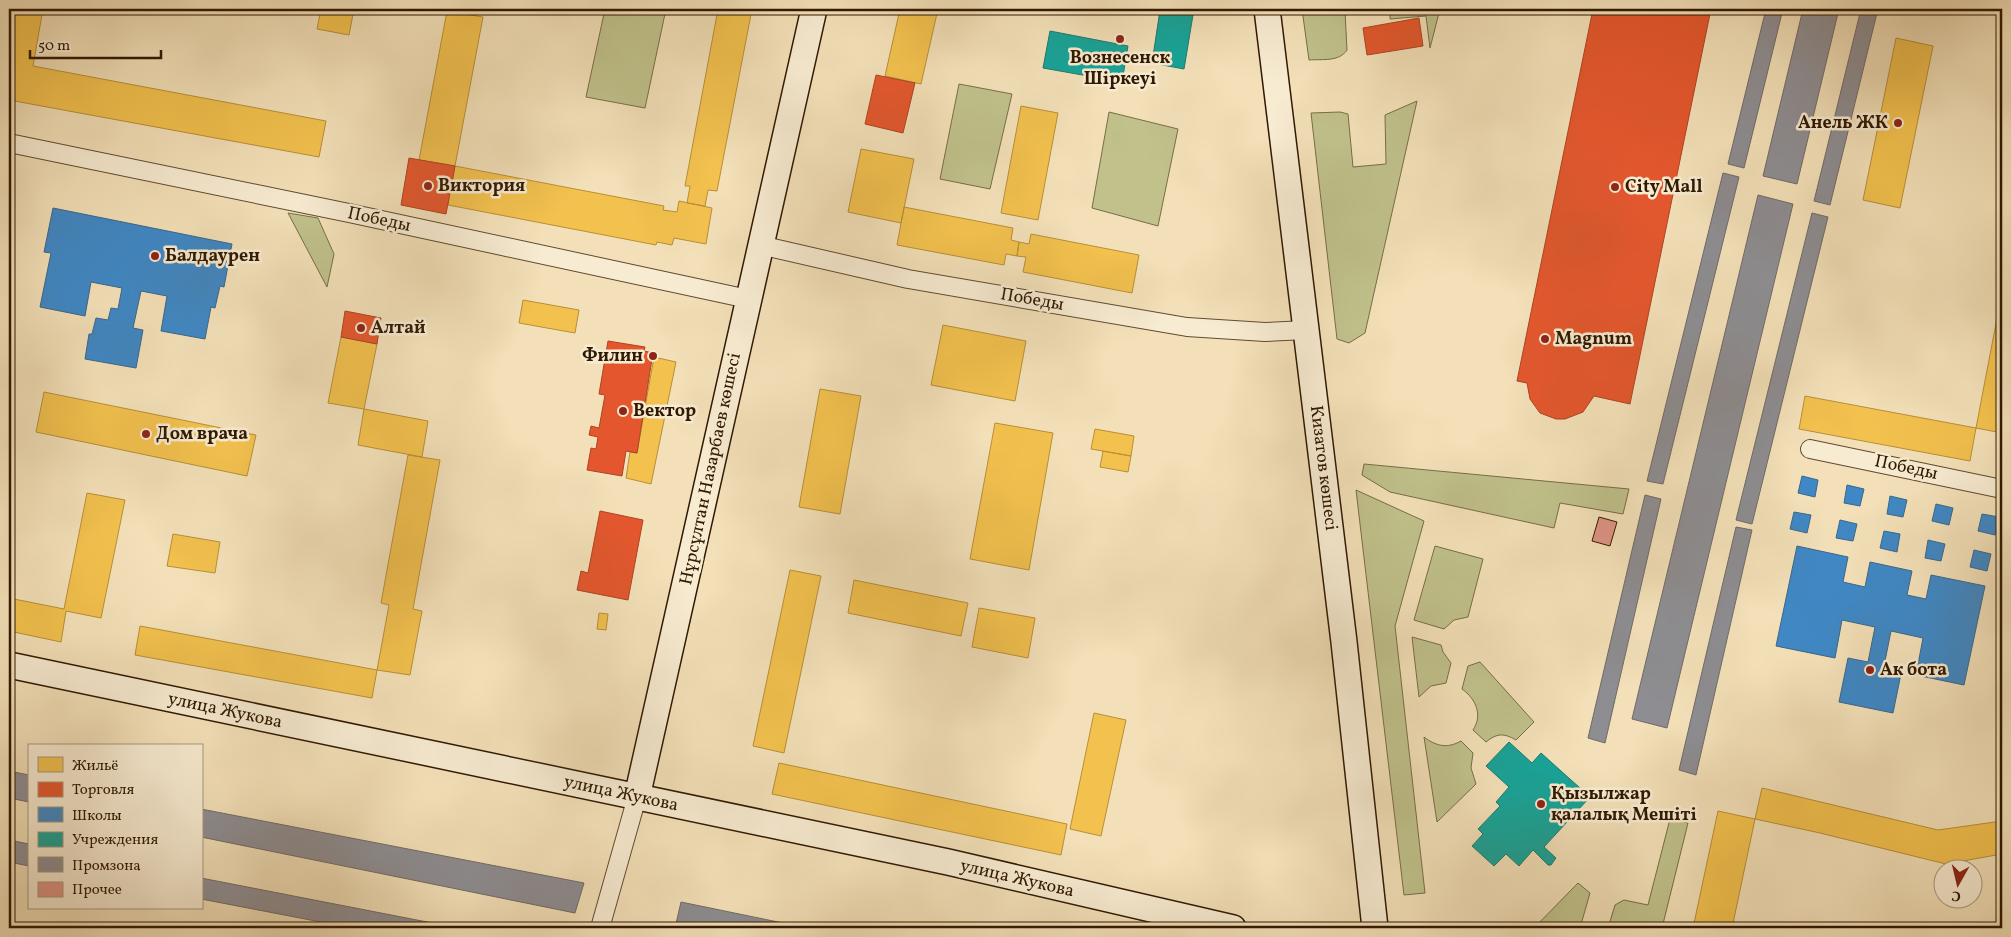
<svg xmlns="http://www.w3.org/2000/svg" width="2011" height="937" font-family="Vollkorn,serif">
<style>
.green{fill:#c0c18b;stroke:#786d46}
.homes{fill:#f2c14e;stroke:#b88f37}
.shops{fill:#e4572e;stroke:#ae4421}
.schools{fill:#3f88c5;stroke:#3a678a}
.public{fill:#17a398;stroke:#1e7a6b}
.industry{fill:#8d8d92;stroke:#716a67}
.building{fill:#df9386;stroke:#301902}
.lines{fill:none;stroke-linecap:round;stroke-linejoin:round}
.minor-casing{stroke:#614b30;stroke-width:20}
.secondary-casing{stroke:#301902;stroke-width:28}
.minor{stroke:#f7ebd1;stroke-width:18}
.secondary{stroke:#f7ebd1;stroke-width:25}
.poi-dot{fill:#8f2418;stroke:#f7ebd1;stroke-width:2}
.labels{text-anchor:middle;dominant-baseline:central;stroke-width:5;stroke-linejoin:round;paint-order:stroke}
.poi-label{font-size:18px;font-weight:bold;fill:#301902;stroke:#f7ebd1;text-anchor:start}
.street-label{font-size:18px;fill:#301902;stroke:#f7ebd1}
</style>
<rect width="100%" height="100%" fill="#f3e0b8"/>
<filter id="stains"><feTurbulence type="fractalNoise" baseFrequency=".004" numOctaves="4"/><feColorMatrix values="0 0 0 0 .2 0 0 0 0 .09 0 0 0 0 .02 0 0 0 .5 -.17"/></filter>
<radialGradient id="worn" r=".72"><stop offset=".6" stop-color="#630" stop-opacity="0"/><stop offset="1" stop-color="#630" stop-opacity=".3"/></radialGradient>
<path class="green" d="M 605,9 L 666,9 L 645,108 L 586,97 Z
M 1302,9 L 1343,9 L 1345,11 L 1347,50 C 1339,62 1323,59 1309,60 Z
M 1390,9 L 1440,9 L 1430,48 L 1426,16 L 1390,19 Z
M 959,84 L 1012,94 L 990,189 L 940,179 Z
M 1417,101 L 1365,333 L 1349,343 L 1337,339 L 1311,113 L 1340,112 L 1348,114 L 1353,167 L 1386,164 L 1385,115 Z
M 1109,112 L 1178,129 L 1158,226 L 1092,208 Z
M 288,213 L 318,218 L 334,254 L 327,287 Z
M 1364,464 L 1629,489 L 1623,514 L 1560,503 L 1554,528 L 1390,492 L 1362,475 Z
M 1356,490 L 1424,521 L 1395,626 L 1425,893 L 1404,895 Z
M 1435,546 L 1483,559 L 1468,617 L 1454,620 L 1444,629 L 1414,620 Z
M 1412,637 L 1441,645 L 1443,652 L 1451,663 L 1446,683 L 1431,686 L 1419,697 Z
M 1480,662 L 1534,722 L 1516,740 C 1504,733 1497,733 1486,742 L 1473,730 C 1483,715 1476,699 1462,689 L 1468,666 Z
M 1424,737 C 1436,746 1447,749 1461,741 L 1473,753 L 1471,768 L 1476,784 L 1437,822 Z
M 1670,819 L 1688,823 L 1662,928 L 1608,928 L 1615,905 L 1624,900 L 1648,905 Z
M 1578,883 L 1590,893 L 1580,928 L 1534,928 Z"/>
<path class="homes" d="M 13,9 L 43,9 L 33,66 L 326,121 L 319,157 L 9,100 L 9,30 Z
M 321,9 L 354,9 L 349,35 L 317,29 Z
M 718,9 L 752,9 L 717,191 L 708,190 L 705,206 L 687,203 L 690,186 L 685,186 Z
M 900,9 L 938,9 L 921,84 L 885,76 Z
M 447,11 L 483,17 L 455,166 L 419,160 Z
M 1896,38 L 1933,46 L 1900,208 L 1863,200 Z
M 2002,90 L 2002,118 L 1996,117 Z
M 1021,106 L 1058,113 L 1038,220 L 1001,213 Z
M 861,149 L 914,159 L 901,223 L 848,212 Z
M 455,166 L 664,206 L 663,210 L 677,212 L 679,201 L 712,208 L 706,244 L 674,238 L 672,245 L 657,242 L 656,245 L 448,205 Z
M 904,207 L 1013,228 L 1011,240 L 1019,242 L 1017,256 L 1006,254 L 1004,265 L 897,245 Z
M 1031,234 L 1139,255 L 1132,293 L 1023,272 L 1026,257 L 1017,256 L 1019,242 L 1029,244 Z
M 2002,292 L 2002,433 L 1976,428 Z
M 523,300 L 579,310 L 575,333 L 519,323 Z
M 943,325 L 1026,341 L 1015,401 L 931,385 Z
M 341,337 L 377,344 L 364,409 L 328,403 Z
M 654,357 L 676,362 L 651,484 L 626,478 L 630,452 L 637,453 Z
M 820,389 L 861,396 L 840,514 L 799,507 Z
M 44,392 L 256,435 L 247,476 L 36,432 Z
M 1805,396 L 1976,428 L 1970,461 L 1799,429 Z
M 364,409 L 428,421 L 422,457 L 358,445 Z
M 995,423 L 1053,433 L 1029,570 L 970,559 Z
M 1095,429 L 1134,436 L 1131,456 L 1091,449 Z
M 1103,451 L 1131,456 L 1128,472 L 1100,467 Z
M 408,455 L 440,460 L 413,609 L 422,611 L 410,675 L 377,670 L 389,605 L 381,603 Z
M 87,493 L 125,500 L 101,618 L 66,611 L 61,642 L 9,631 L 9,598 L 64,609 Z
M 173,534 L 220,542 L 215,573 L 167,566 Z
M 790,570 L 821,576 L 784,753 L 753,746 Z
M 854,580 L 968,603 L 961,636 L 848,613 Z
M 979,608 L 1035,618 L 1028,658 L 972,647 Z
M 599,613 L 608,614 L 606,630 L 597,629 Z
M 140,626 L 377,670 L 372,698 L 135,655 Z
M 1094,713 L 1126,720 L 1101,836 L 1070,829 Z
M 779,763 L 1067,824 L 1061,855 L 772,794 Z
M 1762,788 L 1938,830 L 2002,821 L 2002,854 L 1946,864 L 1820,833 L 1755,819 Z
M 1718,811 L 1755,819 L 1732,928 L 1693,928 Z"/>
<path class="shops" d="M 1593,9 L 1711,9 L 1630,404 L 1594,396 L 1583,412 L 1565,419 L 1556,419 L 1540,413 L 1530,399 L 1527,383 L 1517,381 Z
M 1419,18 L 1423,46 L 1367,55 L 1363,28 Z
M 876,75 L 915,83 L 903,133 L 865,124 Z
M 409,158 L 455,166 L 446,214 L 401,205 Z
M 345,311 L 381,318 L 377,344 L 341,337 Z
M 608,341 L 645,347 L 644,351 L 653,353 L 637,453 L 626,451 L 622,476 L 587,470 L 591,448 L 596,449 L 598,437 L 589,435 L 591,426 L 599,428 L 605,395 L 599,394 Z
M 600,511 L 643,520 L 628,600 L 577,590 L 581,571 L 588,573 Z"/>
<path class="schools" d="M 53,208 L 232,244 L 224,287 L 220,286 L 215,308 L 211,307 L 205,339 L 161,331 L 167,296 L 141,291 L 133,328 L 143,330 L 136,368 L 85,359 L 89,334 L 92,334 L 96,318 L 108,320 L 111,308 L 118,309 L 122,288 L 91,282 L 85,316 L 40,307 L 51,253 L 44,252 Z
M 1802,476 L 1818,480 L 1815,497 L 1798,493 Z
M 1847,485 L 1864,489 L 1860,506 L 1844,503 Z
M 1890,496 L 1907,500 L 1903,517 L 1887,514 Z
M 1936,504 L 1953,508 L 1949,525 L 1932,521 Z
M 1794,512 L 1811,515 L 1807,533 L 1790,529 Z
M 1982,514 L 1999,517 L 1995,535 L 1978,531 Z
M 1840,520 L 1857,524 L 1853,541 L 1836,538 Z
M 1884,531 L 1900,534 L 1897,552 L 1880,548 Z
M 1928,540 L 1945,544 L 1941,561 L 1925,558 Z
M 1797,546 L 1848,557 L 1843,582 L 1865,587 L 1870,562 L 1912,571 L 1907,595 L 1926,599 L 1931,575 L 1985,586 L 1964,685 L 1916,675 L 1923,638 L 1891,631 L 1884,666 L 1902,669 L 1893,713 L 1839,702 L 1848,658 L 1868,662 L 1875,627 L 1842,620 L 1835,658 L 1776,646 Z
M 1974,550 L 1991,554 L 1987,571 L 1970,567 Z"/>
<path class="public" d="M 1160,10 L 1193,15 L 1184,69 L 1152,63 Z
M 1050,31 L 1128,46 L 1122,82 L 1043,68 Z
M 1509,742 L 1532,763 L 1541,753 L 1590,797 L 1544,847 L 1556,858 L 1551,865 L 1548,865 L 1533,850 L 1519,866 L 1506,854 L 1494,866 L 1472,846 L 1483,834 L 1478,829 L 1500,806 L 1496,802 L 1509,787 L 1486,766 Z"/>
<path class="industry" d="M 1766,9 L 1783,9 L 1744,168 L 1728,164 Z
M 1803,9 L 1839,9 L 1797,184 L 1763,176 Z
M 1861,9 L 1878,9 L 1830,205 L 1814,201 Z
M 1723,173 L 1739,177 L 1663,484 L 1647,481 Z
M 1758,195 L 1793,204 L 1667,728 L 1632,719 Z
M 1812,213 L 1828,217 L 1752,524 L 1736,520 Z
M 1645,495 L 1661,499 L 1605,743 L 1588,738 Z
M 1736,527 L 1752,530 L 1696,775 L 1679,770 Z
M 9,771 L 29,775 L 29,802 L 9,798 Z
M 201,809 L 584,883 L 575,913 L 201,837 Z
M 9,840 L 29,844 L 29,866 L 9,862 Z
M 201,878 L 458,928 L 352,928 L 201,899 Z
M 681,902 L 807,928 L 675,928 Z"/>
<path class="building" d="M 1599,517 L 1617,522 L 1610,546 L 1592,541 Z"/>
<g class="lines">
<g class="minor-casing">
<path id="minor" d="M 9,143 L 349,213 L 748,299
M 760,245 L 908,279 L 1187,327 L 1265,332 L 1306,330
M 1810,449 L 2002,489
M 600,928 L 637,797"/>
</g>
<g class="secondary-casing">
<path id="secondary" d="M 1267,9 L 1344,642 L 1375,928
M 9,665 L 948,862 L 1233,928
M 637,797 L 814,9"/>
</g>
<use href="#minor" class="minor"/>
<use href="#secondary" class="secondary"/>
</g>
<g class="poi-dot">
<circle cx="1120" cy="39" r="5"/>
<circle cx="1898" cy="123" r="5"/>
<circle cx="428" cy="186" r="5"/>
<circle cx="1615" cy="187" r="5"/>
<circle cx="155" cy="256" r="5"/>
<circle cx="361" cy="328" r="5"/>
<circle cx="1545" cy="339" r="5"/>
<circle cx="653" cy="356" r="5"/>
<circle cx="623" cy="411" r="5"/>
<circle cx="146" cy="434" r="5"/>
<circle cx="1870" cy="670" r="5"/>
<circle cx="1541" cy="804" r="5"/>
</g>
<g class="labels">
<g class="poi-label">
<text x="1120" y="58" text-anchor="middle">Вознесенск<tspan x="1120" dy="21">Шіркеуі</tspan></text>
<text x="1888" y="123" text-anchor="end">Анель ЖК</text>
<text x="438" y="186">Виктория</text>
<text x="1625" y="187">City Mall</text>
<text x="165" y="256">Балдаурен</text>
<text x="371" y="328">Алтай</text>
<text x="1555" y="339">Magnum</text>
<text x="643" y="356" text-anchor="end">Филин</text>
<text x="633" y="411">Вектор</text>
<text x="156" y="434">Дом врача</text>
<text x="1880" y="670">Ак бота</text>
<text x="1551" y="794">Қызылжар<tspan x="1551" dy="21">қалалық Мешіті</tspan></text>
</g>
<g class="street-label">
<text transform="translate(379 220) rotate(12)">Победы</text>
<text transform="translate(1032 300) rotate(10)">Победы</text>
<text transform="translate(1323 468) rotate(83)">Кизатов көшесі</text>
<text transform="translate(1906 468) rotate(12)">Победы</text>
<text transform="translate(711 469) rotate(-78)">Нұрсұлтан Назарбаев көшесі</text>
<text transform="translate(225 711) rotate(12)">улица Жукова</text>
<text transform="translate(621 794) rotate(12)">улица Жукова</text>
<text transform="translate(1017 879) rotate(13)">улица Жукова</text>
</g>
</g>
<rect width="2011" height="937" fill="none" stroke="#f3e0b8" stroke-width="30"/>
<rect x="10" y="10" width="1991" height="917" fill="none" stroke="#301902" stroke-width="2.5"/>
<rect x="15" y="15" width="1981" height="907" fill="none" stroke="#301902"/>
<rect x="28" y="744" width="175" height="165" fill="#f7ebd1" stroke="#a7977e"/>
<rect x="38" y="757" width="25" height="15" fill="#f2c14e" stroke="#a7977e"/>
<text x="72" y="770" font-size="15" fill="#301902">Жильё</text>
<rect x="38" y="782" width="25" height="15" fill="#e4572e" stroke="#a7977e"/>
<text x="72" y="794" font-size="15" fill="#301902">Торговля</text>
<rect x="38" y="807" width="25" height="15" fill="#3f88c5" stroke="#a7977e"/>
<text x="72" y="820" font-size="15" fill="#301902">Школы</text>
<rect x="38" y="832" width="25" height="15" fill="#17a398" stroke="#a7977e"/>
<text x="72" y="844" font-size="15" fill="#301902">Учреждения</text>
<rect x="38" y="857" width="25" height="15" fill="#8d8d92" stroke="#a7977e"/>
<text x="72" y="870" font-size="15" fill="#301902">Промзона</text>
<rect x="38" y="882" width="25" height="15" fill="#df9386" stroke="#a7977e"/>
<text x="72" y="894" font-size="15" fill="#301902">Прочее</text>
<g transform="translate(1958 884) rotate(188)"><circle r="24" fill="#f7ebd1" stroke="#a7977e"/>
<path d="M0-4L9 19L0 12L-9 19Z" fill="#8f2418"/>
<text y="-8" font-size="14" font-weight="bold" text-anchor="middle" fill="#301902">С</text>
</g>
<path d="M30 50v8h131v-8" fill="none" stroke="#301902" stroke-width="2.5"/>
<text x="38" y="50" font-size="15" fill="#301902" stroke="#f7ebd1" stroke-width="4" paint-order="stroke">50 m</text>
<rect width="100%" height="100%" filter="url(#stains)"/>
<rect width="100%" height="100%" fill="url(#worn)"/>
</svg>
